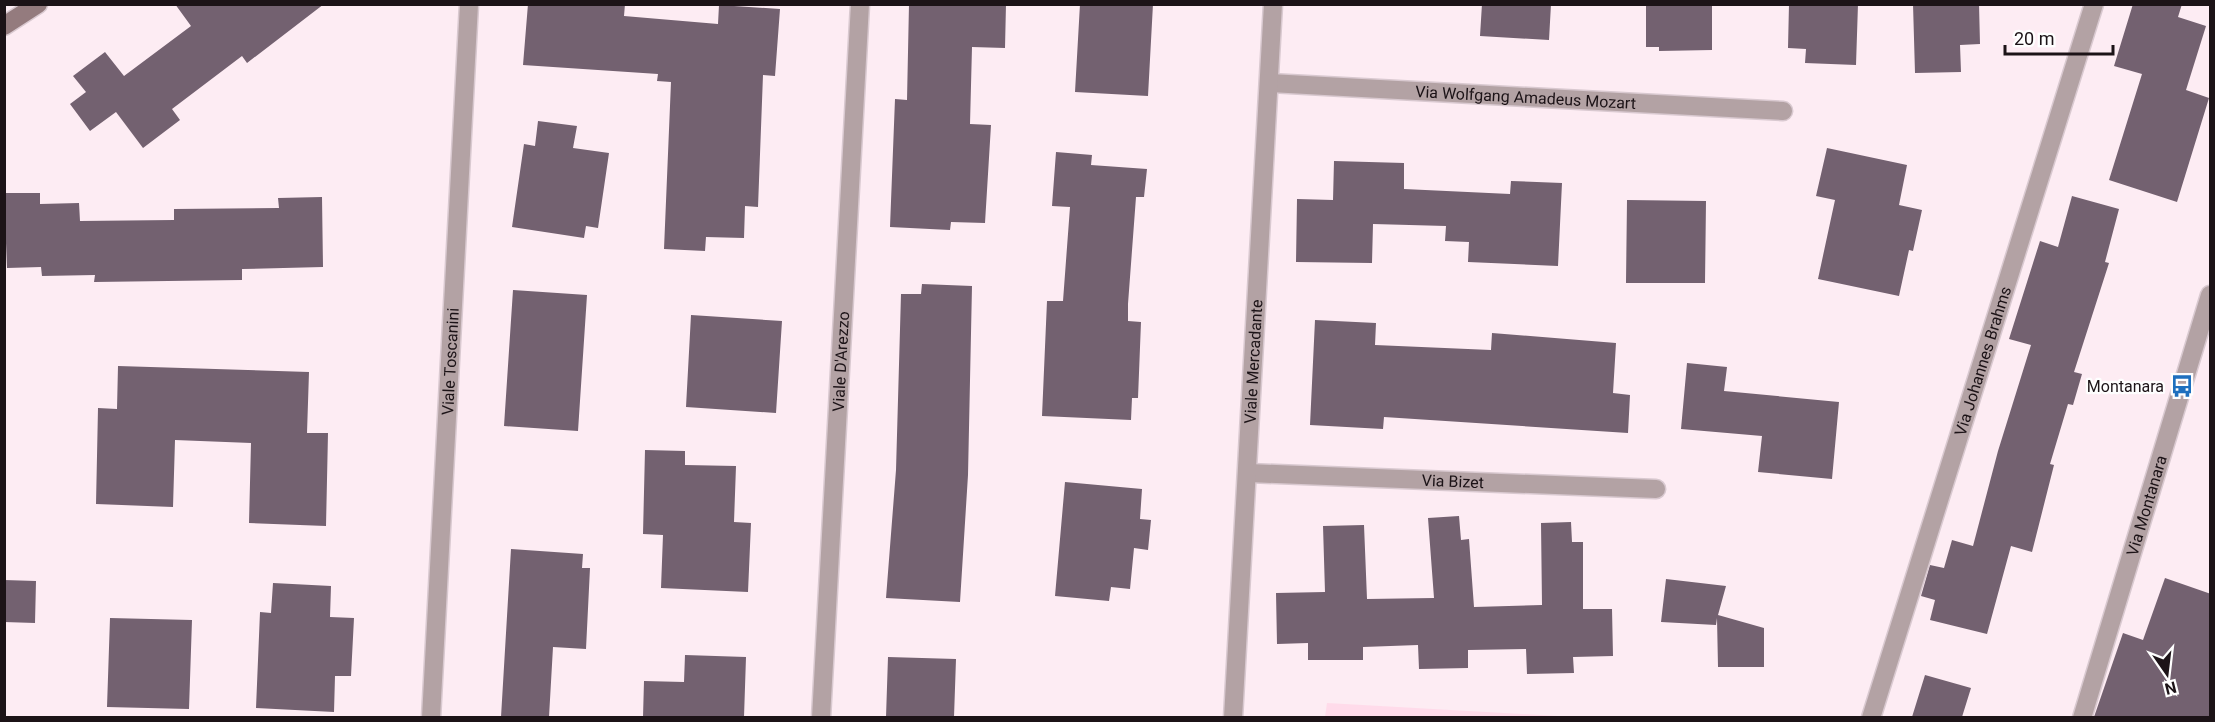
<svg xmlns="http://www.w3.org/2000/svg" width="2215" height="722" font-family="Roboto,sans-serif">
<style>
.built{fill:#ffdbea}
.building{fill:#736170}
.lines{fill:none;stroke-linecap:round;stroke-linejoin:round}
.minor-casing{stroke:#d9c9d0;stroke-width:21}
.secondary-casing{stroke:#d9c9d0;stroke-width:21}
.minor{stroke:#b3a2a4;stroke-width:18}
.secondary{stroke:#947b7e;stroke-width:18}
.labels{text-anchor:middle;dominant-baseline:central;stroke-width:4.5;stroke-linejoin:round;paint-order:stroke}
.street-label{font-size:16px;fill:#1c1317;stroke:#fefefe}
.poi-label{font-size:16px;fill:#1c1317;stroke:#fefefe;text-anchor:end}
</style>
<rect width="100%" height="100%" fill="#fdecf3"/>
<path class="built" d="M 1327,703 L 1575,717 L 1325,717 Z"/>
<path class="building" d="M 175,4 L 324,4 L 247,63 L 242,56 L 172,109 L 180,120 L 143,148 L 116,112 L 90,131 L 70,104 L 86,92 L 73,76 L 105,52 L 124,76 L 191,26 Z
M 528,4 L 625,4 L 624,16 L 718,24 L 719,5 L 780,9 L 775,76 L 763,75 L 758,207 L 745,206 L 744,238 L 706,237 L 705,251 L 664,249 L 671,82 L 657,81 L 658,74 L 523,65 Z
M 909,4 L 1006,4 L 1005,48 L 972,47 L 970,124 L 991,125 L 985,223 L 951,222 L 950,230 L 890,227 L 895,99 L 907,100 Z
M 1080,4 L 1153,4 L 1148,96 L 1075,92 Z
M 1482,4 L 1551,4 L 1549,40 L 1480,36 Z
M 1646,4 L 1712,4 L 1712,50 L 1659,51 L 1659,47 L 1646,47 Z
M 1789,4 L 1858,4 L 1856,65 L 1805,63 L 1806,49 L 1788,48 Z
M 1913,4 L 1979,4 L 1980,44 L 1960,45 L 1961,72 L 1915,73 Z
M 2133,4 L 2182,4 L 2178,17 L 2206,26 L 2186,90 L 2209,98 L 2177,202 L 2109,180 L 2142,74 L 2114,66 Z
M 538,121 L 577,126 L 573,148 L 609,153 L 598,228 L 586,226 L 584,238 L 512,227 L 524,144 L 535,146 Z
M 1827,148 L 1907,165 L 1899,205 L 1922,210 L 1913,251 L 1909,250 L 1899,296 L 1818,279 L 1835,200 L 1816,196 Z
M 1056,152 L 1092,155 L 1091,165 L 1147,169 L 1144,197 L 1136,197 L 1128,304 L 1128,321 L 1141,322 L 1138,398 L 1132,398 L 1131,420 L 1042,416 L 1047,301 L 1063,301 L 1070,207 L 1052,206 Z
M 1334,161 L 1404,163 L 1404,189 L 1510,194 L 1511,181 L 1562,183 L 1558,266 L 1468,262 L 1469,242 L 1445,241 L 1446,226 L 1373,224 L 1372,263 L 1296,262 L 1297,199 L 1333,200 Z
M 4,193 L 40,193 L 40,204 L 79,203 L 80,221 L 174,220 L 174,209 L 279,208 L 278,198 L 322,197 L 323,267 L 242,269 L 242,280 L 94,282 L 95,275 L 42,276 L 41,267 L 7,268 Z
M 2072,196 L 2119,209 L 2105,262 L 2109,263 L 2074,372 L 2082,374 L 2073,405 L 2068,404 L 2050,464 L 2054,465 L 2032,552 L 2011,546 L 1987,634 L 1930,620 L 1935,600 L 1921,596 L 1930,565 L 1944,568 L 1952,540 L 1973,546 L 1998,451 L 2031,345 L 2009,339 L 2040,241 L 2058,247 Z
M 1627,200 L 1706,201 L 1705,283 L 1626,283 Z
M 922,284 L 972,286 L 968,475 L 960,602 L 886,598 L 896,470 L 901,294 L 921,294 Z
M 513,290 L 587,295 L 578,431 L 504,426 Z
M 691,315 L 782,321 L 776,413 L 686,407 Z
M 1315,320 L 1376,323 L 1375,345 L 1491,350 L 1492,333 L 1616,343 L 1613,393 L 1630,395 L 1628,433 L 1384,417 L 1383,429 L 1310,425 Z
M 1687,363 L 1727,367 L 1724,391 L 1839,402 L 1832,479 L 1758,472 L 1762,436 L 1681,429 Z
M 118,366 L 309,372 L 307,433 L 328,433 L 326,526 L 249,523 L 251,443 L 175,440 L 173,507 L 96,504 L 98,408 L 117,409 Z
M 645,450 L 685,451 L 685,465 L 736,466 L 734,522 L 751,523 L 748,592 L 661,588 L 663,535 L 643,534 Z
M 1065,482 L 1142,489 L 1140,519 L 1151,520 L 1148,550 L 1134,548 L 1130,589 L 1111,587 L 1109,601 L 1055,596 Z
M 1459,516 L 1461,540 L 1469,539 L 1474,607 L 1542,605 L 1541,523 L 1571,522 L 1572,542 L 1583,542 L 1583,609 L 1612,609 L 1613,656 L 1573,657 L 1574,673 L 1527,674 L 1526,649 L 1468,650 L 1468,668 L 1419,669 L 1418,645 L 1363,647 L 1363,660 L 1308,660 L 1308,643 L 1277,644 L 1276,593 L 1325,592 L 1323,526 L 1364,525 L 1367,599 L 1434,598 L 1428,518 Z
M 511,549 L 583,554 L 582,568 L 590,568 L 586,649 L 553,647 L 549,717 L 501,717 Z
M 2165,578 L 2211,594 L 2211,717 L 2094,717 L 2123,633 L 2143,640 Z
M 1666,579 L 1726,586 L 1718,615 L 1764,628 L 1764,667 L 1718,667 L 1717,618 L 1716,625 L 1661,622 Z
M 4,580 L 36,581 L 35,623 L 4,622 Z
M 273,583 L 331,586 L 330,617 L 354,618 L 351,676 L 335,676 L 334,712 L 256,708 L 260,612 L 271,613 Z
M 110,618 L 192,620 L 189,709 L 107,707 Z
M 685,655 L 746,657 L 744,717 L 643,717 L 644,681 L 684,682 Z
M 888,657 L 956,659 L 954,717 L 886,717 Z
M 1925,675 L 1971,688 L 1962,717 L 1912,717 Z"/>
<g class="lines">
<g class="minor-casing">
<g id="minor">
<path id="s1" d="M 1270,83 L 1783,111"/>
<path id="s2" d="M 1249,473 L 1656,489"/>
<path id="s3" d="M 431,718 L 469,4"/>
<path id="s4" d="M 821,718 L 860,4"/>
<path id="s5" d="M 1233,718 L 1273,4"/>
<path id="s6" d="M 1871,718 L 2094,4"/>
<path id="s7" d="M 2082,718 L 2210,295"/>
</g>
</g>
<g class="secondary-casing">
<path id="secondary" d="M 4,26 L 38,4"/>
</g>
<use href="#minor" class="minor"/>
<use href="#secondary" class="secondary"/>
</g>
<defs>
<g id="bus-bare" transform="scale(1.8)"><path d="M-5-6H5V4H4V6H2V4H-2V6H-4V4H-5ZM-3.5-4V0h7V-4ZM-3.5 1.2v1.5H-2V1.2ZM2 1.2v1.5H3.5V1.2Z" fill="#1e6fbe" stroke="#fefefe" stroke-width="2.5" paint-order="stroke"/></g>
</defs>
<g fill-rule="evenodd">
<use href="#bus-bare" x="2182" y="386"/>
</g>
<g class="labels">
<g class="street-label">
<text stroke="none"><textPath href="#s1" startOffset="256">Via Wolfgang Amadeus Mozart</textPath></text>
<text stroke="none"><textPath href="#s3" startOffset="357">Viale Toscanini</textPath></text>
<text stroke="none"><textPath href="#s4" startOffset="357">Viale D'Arezzo</textPath></text>
<text stroke="none"><textPath href="#s5" startOffset="357">Viale Mercadante</textPath></text>
<text stroke="none"><textPath href="#s6" startOffset="374">Via Johannes Brahms</textPath></text>
<text stroke="none"><textPath href="#s2" startOffset="204">Via Bizet</textPath></text>
<text stroke="none"><textPath href="#s7" startOffset="222">Via Montanara</textPath></text>
</g>
<g class="poi-label">
<text x="2164" y="386">Montanara</text>
</g>
</g>
<rect width="2215" height="722" fill="none" stroke="#1c1317" stroke-width="12"/>
<g transform="translate(2167 674) rotate(166)" stroke="#fefefe" stroke-width="4.5" paint-order="stroke">
<path d="M0-4.5L10 22L0 15L-10 22Z" fill="#1c1317"/>
<text y="-9" font-size="16" font-weight="bold" text-anchor="middle" fill="#1c1317">N</text>
</g>
<path d="M2005 45v9h108v-9" fill="none" stroke="#1c1317" stroke-width="3"/>
<text x="2014" y="45" font-size="18" fill="#1c1317" stroke="#fefefe" stroke-width="4.5" paint-order="stroke">20 m</text>
</svg>
